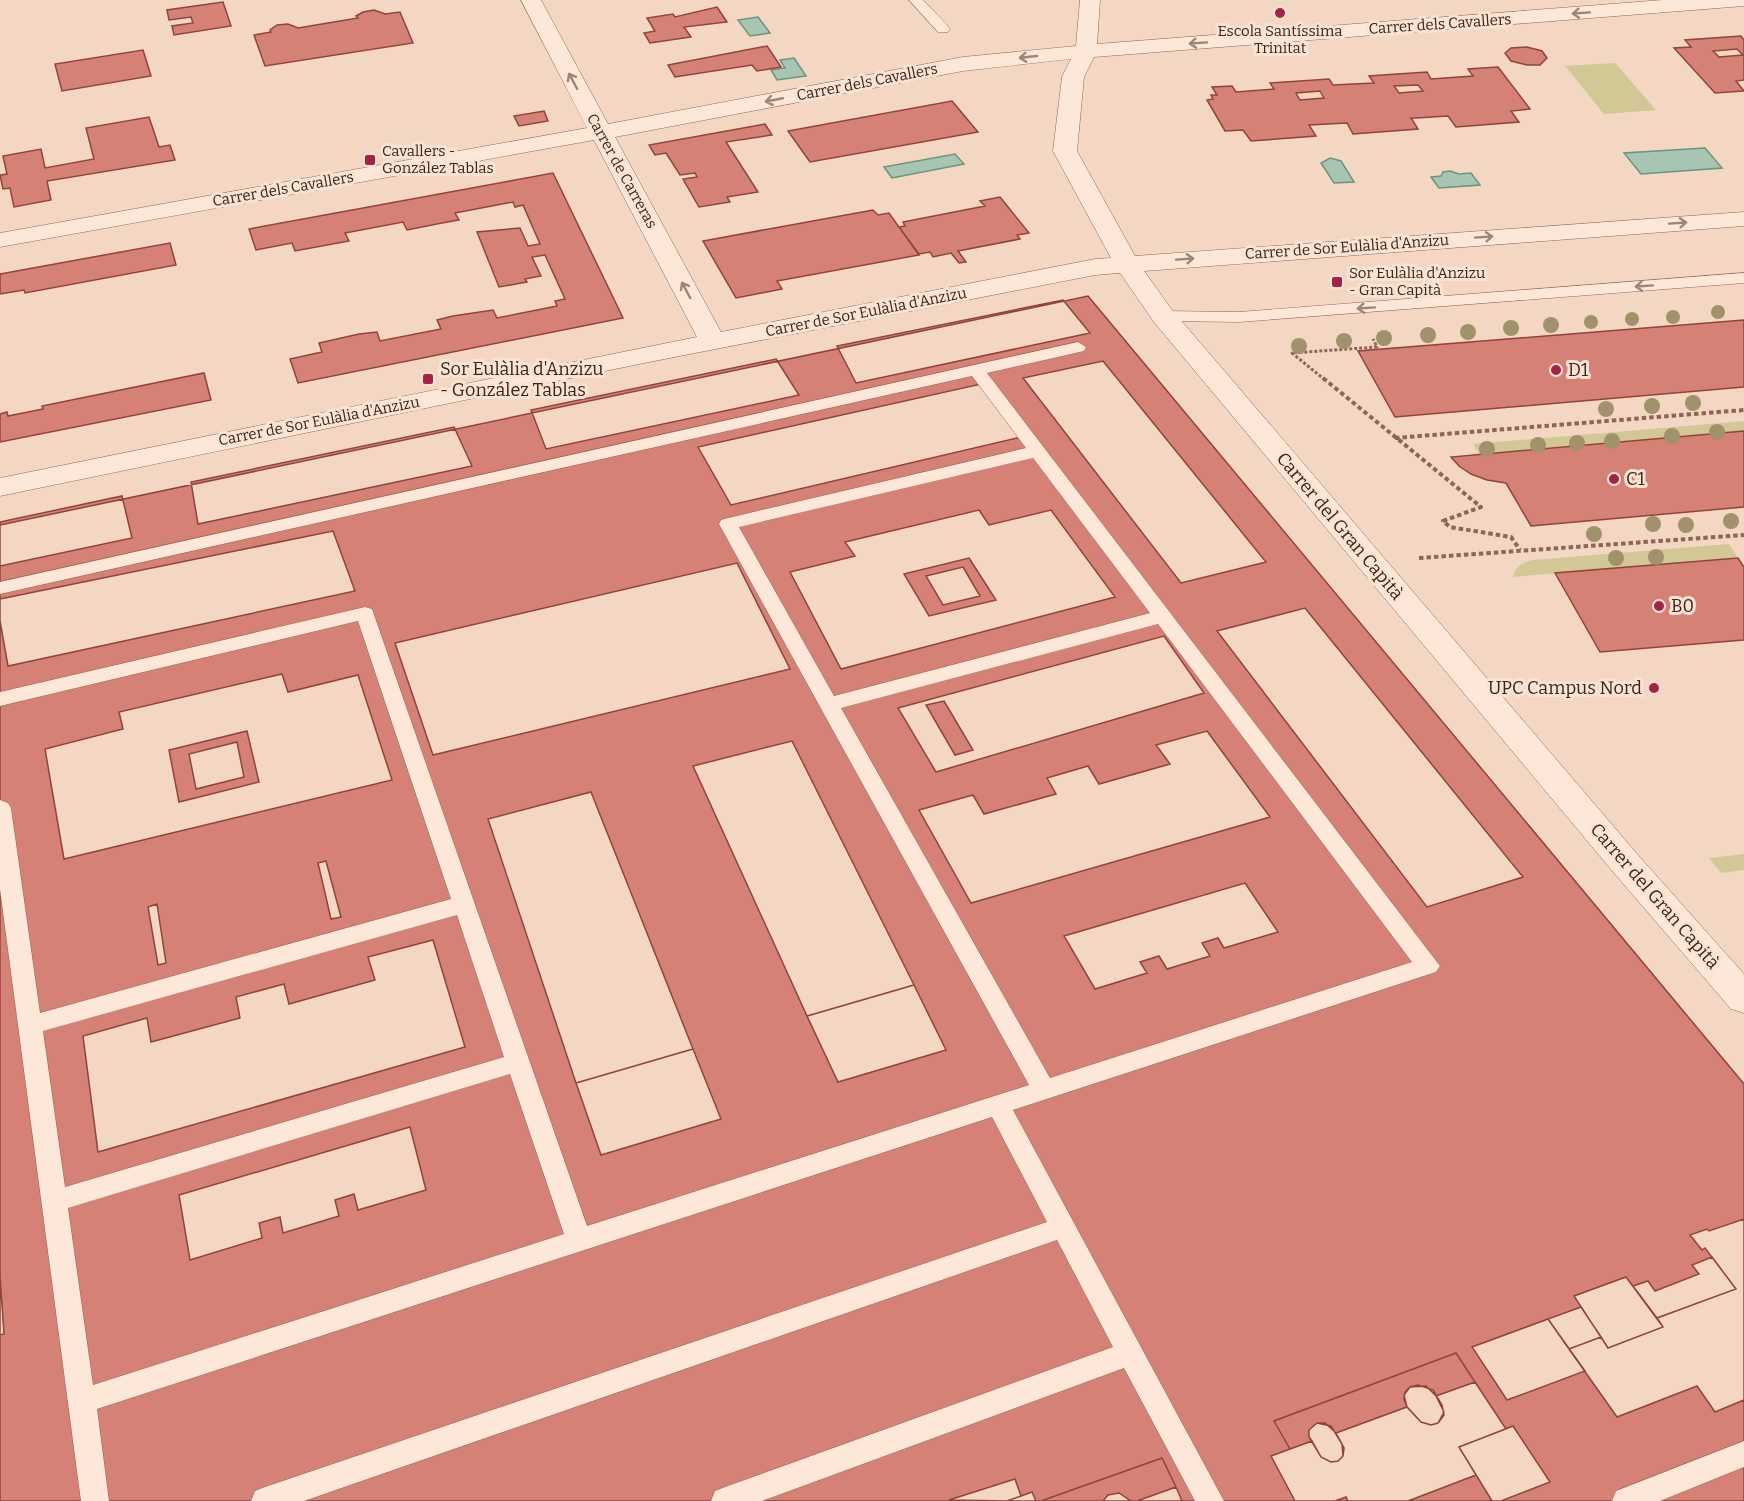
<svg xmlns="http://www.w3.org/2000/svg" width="1744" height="1501" font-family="Bitter,serif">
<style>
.green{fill:#d2c896}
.water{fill:#a6c5b3;stroke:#6b957e;stroke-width:1.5}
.building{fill:#d58175;stroke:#91443b;stroke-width:1.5;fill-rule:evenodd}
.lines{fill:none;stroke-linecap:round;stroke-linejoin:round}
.lane-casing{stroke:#8f6557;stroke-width:1}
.street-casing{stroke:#8f6557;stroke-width:1}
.path-far1{stroke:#8f6557;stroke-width:3;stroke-dasharray:3 2;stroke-linecap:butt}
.path{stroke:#8f6557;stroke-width:4;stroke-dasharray:4.5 3;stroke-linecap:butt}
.lane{fill:#fce7d8;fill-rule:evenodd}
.street{fill:#fce7d8;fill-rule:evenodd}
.tree{fill:#a0926a}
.oneway{stroke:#9d857a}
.poi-dot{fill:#a52148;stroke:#f9e4d4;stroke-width:2}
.labels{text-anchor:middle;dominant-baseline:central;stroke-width:6;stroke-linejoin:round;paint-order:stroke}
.far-street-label{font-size:15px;fill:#3e231d;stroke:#f9e4d4}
.far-poi-label{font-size:15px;fill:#3e231d;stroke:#f9e4d4;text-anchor:start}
.poi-label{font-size:18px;fill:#3e231d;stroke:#f9e4d4;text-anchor:start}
.street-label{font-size:18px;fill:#3e231d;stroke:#f9e4d4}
</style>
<rect width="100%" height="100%" fill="#f3d7c3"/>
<path class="green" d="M 1615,63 L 1656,110 L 1604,114 L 1565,66 Z
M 1744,421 L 1744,431 L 1479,454 L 1473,444 Z
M 1729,544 L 1738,558 L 1513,577 C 1516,565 1523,563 1533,560 Z
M 1744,854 L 1744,870 L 1721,873 L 1709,858 Z"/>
<path class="water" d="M 758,17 L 770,33 L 750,36 L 738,20 Z
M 794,58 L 806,76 L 777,80 L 771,70 L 785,68 L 780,60 Z
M 1705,148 L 1722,168 L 1641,174 L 1624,153 Z
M 955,154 L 964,164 L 892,178 L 884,167 Z
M 1330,158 L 1341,161 L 1354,182 L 1334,183 L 1321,163 Z
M 1450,171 L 1459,174 L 1471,173 L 1480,185 L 1439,188 L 1431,177 L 1441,176 L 1443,172 Z"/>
<path class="building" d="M 223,2 L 231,26 L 174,35 L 172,26 L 193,23 L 191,17 L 169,20 L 167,10 Z
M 717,7 L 727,22 L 684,27 L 691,37 L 650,43 L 644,33 L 655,31 L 647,18 L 673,14 L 675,17 Z
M 374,10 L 385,14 L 400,12 L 413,43 L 265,66 L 254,35 L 271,32 L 270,30 L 277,25 L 288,24 L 298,28 L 358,18 L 356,16 L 363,12 Z
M 1741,36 L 1744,40 L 1744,80 L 1736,81 L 1744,91 L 1715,93 L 1674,48 L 1691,47 L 1685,40 ZM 1737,49 L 1743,55 L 1719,57 L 1713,51 Z
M 767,46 L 781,67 L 757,71 L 752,65 L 675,77 L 668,65 Z
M 1527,47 L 1542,51 L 1547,58 L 1540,65 L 1527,65 L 1511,61 L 1505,53 L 1511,48 Z
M 143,50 L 151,76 L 62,91 L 55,64 Z
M 1498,67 L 1530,109 L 1511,111 L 1519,122 L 1456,127 L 1448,116 L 1416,118 L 1411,118 L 1418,129 L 1353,134 L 1347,123 L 1309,125 L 1316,136 L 1251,141 L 1243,130 L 1225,131 L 1207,100 L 1213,99 L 1211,95 L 1217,95 L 1212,87 L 1232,86 L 1236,92 L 1274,89 L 1270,83 L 1329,79 L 1333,85 L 1374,83 L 1369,76 L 1427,72 L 1431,79 L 1473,76 L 1468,69 ZM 1418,85 L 1423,91 L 1399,93 L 1394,86 ZM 1320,91 L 1324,98 L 1300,100 L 1296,93 Z
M 952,101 L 978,132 L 810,162 L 788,131 Z
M 544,111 L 548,121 L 519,126 L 514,116 Z
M 149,117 L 159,147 L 170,145 L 175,160 L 47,181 L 51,200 L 14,207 L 10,188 L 3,189 L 0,175 L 7,174 L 3,156 L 41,149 L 45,168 L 94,159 L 86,128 Z
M 765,124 L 772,135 L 726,142 L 758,192 L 727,197 L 730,202 L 699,207 L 683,179 L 697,177 L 695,173 L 680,175 L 666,153 L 655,155 L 649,145 Z
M 553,173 L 623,318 L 298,383 L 290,359 L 322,352 L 319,343 L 359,334 L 377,332 L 380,341 L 441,329 L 437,320 L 453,316 L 493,310 L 497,318 L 557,306 L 555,301 L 565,299 L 545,255 L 532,257 L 541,276 L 525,279 L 527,282 L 499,287 L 477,232 L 520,228 L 528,246 L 540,244 L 523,205 L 515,207 L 513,202 L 455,213 L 459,220 L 442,223 L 407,230 L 403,222 L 345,233 L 349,241 L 295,251 L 292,243 L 256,250 L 249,229 Z
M 1000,197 L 1029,233 L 1017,235 L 1020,239 L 958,251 L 966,262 L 959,263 L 951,253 L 933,257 L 930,252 L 919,254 L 899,227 L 905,226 L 903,222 L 985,206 L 980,201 Z
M 873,210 L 878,215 L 889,213 L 919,255 L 777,281 L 782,289 L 736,298 L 703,241 Z
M 170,243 L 176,265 L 25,293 L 24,290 L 0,294 L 0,274 Z
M 1088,296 L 1744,1084 L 1744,1501 L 1137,1501 L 1176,1487 L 1162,1458 L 1041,1501 L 0,1501 L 0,525 ZM 969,558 L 996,600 L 929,616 L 904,574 ZM 944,701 L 973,750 L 955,755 L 926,705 ZM 247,731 L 259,782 L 179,802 L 169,750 ZM 326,861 L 341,917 L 331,919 L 318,863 ZM 157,904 L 166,963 L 158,965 L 148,907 ZM 1456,1353 L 1475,1382 L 1436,1396 L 1426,1386 L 1410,1387 L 1404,1395 L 1407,1407 L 1336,1433 L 1325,1423 L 1317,1423 L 1309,1430 L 1309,1437 L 1312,1441 L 1290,1449 L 1274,1421 Z
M 1063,300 L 1090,333 L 856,383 L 837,346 Z
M 1744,320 L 1744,387 L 1395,417 L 1358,351 Z
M 776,359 L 799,395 L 546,449 L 531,410 Z
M 1103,361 L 1266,562 L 1181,583 L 1023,378 Z
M 204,373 L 211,400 L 0,442 L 0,414 L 7,412 L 8,416 L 43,409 L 42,406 Z
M 981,384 L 1021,437 L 731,505 L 698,447 Z
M 454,427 L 472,466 L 198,524 L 191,482 Z
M 1744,431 L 1744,507 L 1531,526 L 1506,483 L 1487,480 L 1471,474 L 1459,466 L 1451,457 Z
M 122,496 L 132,538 L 0,566 L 0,522 Z
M 979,510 L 989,525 L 1051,510 L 1115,597 L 841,669 L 790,572 L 855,556 L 845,542 Z
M 333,531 L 355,591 L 8,666 L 0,621 L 0,599 Z
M 1738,558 L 1744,567 L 1744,640 L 1600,652 L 1555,573 Z
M 737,563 L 790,669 L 433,755 L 395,643 Z
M 963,567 L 980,596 L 943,605 L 926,576 Z
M 1305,608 L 1523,877 L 1427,907 L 1217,631 Z
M 1164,636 L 1204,693 L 936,772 L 898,708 Z
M 282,674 L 288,692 L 358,675 L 392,780 L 64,859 L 45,749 L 123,729 L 119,712 Z
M 1207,731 L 1270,817 L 971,903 L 919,810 L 973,795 L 984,814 L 1056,794 L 1047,778 L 1088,766 L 1099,784 L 1170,764 L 1156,745 Z
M 792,741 L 914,985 L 807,1016 L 693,766 Z
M 237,742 L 244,777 L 196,789 L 189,754 Z
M 591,792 L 693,1049 L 576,1083 L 488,819 Z
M 1245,883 L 1278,932 L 1224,948 L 1218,938 L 1202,943 L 1210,956 L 1167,969 L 1159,956 L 1140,962 L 1147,973 L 1095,989 L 1064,936 Z
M 433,940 L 465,1047 L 98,1152 L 83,1036 L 147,1018 L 151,1042 L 240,1018 L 236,997 L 284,984 L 289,1004 L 375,980 L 368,957 Z
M 914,985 L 946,1050 L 838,1082 L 807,1016 Z
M 693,1049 L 721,1119 L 601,1155 L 576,1083 Z
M 410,1127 L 426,1190 L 358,1210 L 354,1194 L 335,1200 L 339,1216 L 283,1233 L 280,1217 L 259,1223 L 262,1238 L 190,1260 L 179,1195 Z
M 1744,1219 L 1744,1400 L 1715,1412 L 1697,1386 L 1617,1417 L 1569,1349 L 1601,1337 L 1608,1348 L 1663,1327 L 1657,1318 L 1736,1289 L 1705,1248 L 1702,1250 L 1690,1235 L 1707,1229 L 1709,1231 Z
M 1712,1257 L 1736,1289 L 1657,1318 L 1633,1286 L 1648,1281 L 1655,1291 L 1699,1274 L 1692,1265 Z
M 0,1277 L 4,1334 L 0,1335 Z
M 1626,1277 L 1663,1327 L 1608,1348 L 1574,1296 Z
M 1581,1307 L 1601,1337 L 1569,1349 L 1548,1319 Z
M 1548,1319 L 1585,1371 L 1507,1400 L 1472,1347 Z
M 1456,1353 L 1475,1382 L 1436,1396 L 1426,1386 L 1410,1387 L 1404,1395 L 1407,1407 L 1336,1433 L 1325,1423 L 1317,1423 L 1309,1430 L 1309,1437 L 1312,1441 L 1290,1449 L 1274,1421 Z
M 1475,1382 L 1506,1429 L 1459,1447 L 1476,1475 L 1408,1501 L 1348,1501 L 1346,1497 L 1335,1501 L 1295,1501 L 1271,1456 L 1312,1441 L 1321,1457 L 1331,1462 L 1338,1461 L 1343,1456 L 1344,1448 L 1336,1433 L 1407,1407 L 1421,1422 L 1431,1425 L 1438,1423 L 1444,1412 L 1436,1396 Z
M 1418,1385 L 1433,1390 L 1442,1405 L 1444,1415 L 1438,1423 L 1431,1425 L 1421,1422 L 1407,1407 L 1404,1399 L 1405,1392 L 1410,1387 Z
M 1317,1423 L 1331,1426 L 1342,1444 L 1343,1456 L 1338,1461 L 1331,1462 L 1321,1457 L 1309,1437 L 1309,1430 Z
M 1513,1426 L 1550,1482 L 1501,1501 L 1492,1501 L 1459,1447 Z
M 1162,1458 L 1176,1487 L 1137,1501 L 1131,1501 L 1119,1493 L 1108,1495 L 1103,1501 L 1041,1501 Z
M 1015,1479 L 1021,1496 L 1007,1501 L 949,1500 Z
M 1176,1487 L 1182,1501 L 1137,1501 Z
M 1032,1492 L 1036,1501 L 1007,1501 L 1021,1496 Z
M 1119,1493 L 1131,1501 L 1103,1501 L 1108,1495 Z
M 1119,1493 L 1131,1501 L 1103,1501 L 1108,1495 Z"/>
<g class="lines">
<g class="lane-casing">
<path id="lane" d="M 909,0 L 923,0 L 948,26 L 950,29 L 948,32 L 938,32 Z
M 1744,273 L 1744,283 L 1239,322 L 1163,321 L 1155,316 L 1163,311 L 1239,312 Z
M 1078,342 L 1086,347 L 1084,351 L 987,373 L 1440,966 L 1436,972 L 1013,1110 L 1224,1501 L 1195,1501 L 1124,1368 L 762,1501 L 711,1501 L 715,1491 L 725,1487 L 1113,1347 L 1057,1240 L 304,1501 L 251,1501 L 255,1491 L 265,1487 L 1047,1222 L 992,1117 L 97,1409 L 109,1501 L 81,1501 L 0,889 L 0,800 L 8,803 L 11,808 L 40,1013 L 451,899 L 358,621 L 0,706 L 0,692 L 365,607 L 372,609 L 587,1226 L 1029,1085 L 719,524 L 721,520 L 728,518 L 1026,448 L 972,376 L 0,594 L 0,582 ZM 1033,458 L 1150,613 L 834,696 L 739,527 ZM 1158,624 L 1412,962 L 1050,1078 L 841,708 ZM 457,915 L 504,1057 L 65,1187 L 43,1031 ZM 510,1074 L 564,1234 L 93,1385 L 68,1208 Z
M 1744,1441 L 1744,1467 L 1660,1501 L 1612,1501 L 1616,1491 Z"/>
</g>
<g class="street-casing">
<path id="street" d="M 521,0 L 541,0 L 608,124 L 963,57 L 1076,46 L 1080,0 L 1100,0 L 1097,44 L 1663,0 L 1744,0 L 1744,6 L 1094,57 L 1084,77 L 1077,151 L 1135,256 L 1744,212 L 1744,226 L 1144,271 L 1172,310 L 1221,367 L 1638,855 L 1744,974 L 1744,1013 L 1731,1009 L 1614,873 L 1154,322 L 1120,273 L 1095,275 L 644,363 L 0,496 L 0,478 L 697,337 L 594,140 L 0,247 L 0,233 L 587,128 ZM 1071,59 L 1062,77 L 1053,151 L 1111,258 L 1095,259 L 721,332 L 615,137 L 963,71 Z"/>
</g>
<path class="path-far1" d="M 1325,380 L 1292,353 L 1377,347 L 1373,339"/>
<path class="path" d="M 1323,378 L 1481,507 L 1443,521 L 1450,527 L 1511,537 L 1520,550
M 1395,438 L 1744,410
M 1419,558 L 1744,535"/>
<use href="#lane" class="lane"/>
<use href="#street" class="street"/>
</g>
<g class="tree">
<circle cx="1718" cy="312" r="7"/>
<circle cx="1673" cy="317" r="7"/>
<circle cx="1632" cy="319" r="7"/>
<circle cx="1591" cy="322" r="7"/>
<circle cx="1551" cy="325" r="8"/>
<circle cx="1511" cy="328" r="8"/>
<circle cx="1468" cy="332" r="8"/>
<circle cx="1428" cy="335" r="8"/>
<circle cx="1384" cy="338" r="8"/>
<circle cx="1344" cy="341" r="8"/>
<circle cx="1299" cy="346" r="8"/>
<circle cx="1693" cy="403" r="8"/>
<circle cx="1652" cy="406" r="8"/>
<circle cx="1606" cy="409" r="8"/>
<circle cx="1717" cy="432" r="8"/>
<circle cx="1672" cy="436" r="8"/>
<circle cx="1612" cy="441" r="8"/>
<circle cx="1577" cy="443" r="8"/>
<circle cx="1538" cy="445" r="8"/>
<circle cx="1487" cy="449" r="8"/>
<circle cx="1731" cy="521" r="8"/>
<circle cx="1653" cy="524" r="8"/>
<circle cx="1686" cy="525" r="8"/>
<circle cx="1594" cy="534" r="8"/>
<circle cx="1656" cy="557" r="8"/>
<circle cx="1616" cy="558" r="8"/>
</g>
<defs><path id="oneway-shaft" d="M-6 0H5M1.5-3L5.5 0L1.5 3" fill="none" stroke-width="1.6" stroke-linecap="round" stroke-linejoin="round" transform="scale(1.5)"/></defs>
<g class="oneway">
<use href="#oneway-shaft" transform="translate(1581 13) rotate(176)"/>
<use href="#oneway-shaft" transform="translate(1198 43) rotate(176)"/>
<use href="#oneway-shaft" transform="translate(1028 57) rotate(174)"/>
<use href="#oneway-shaft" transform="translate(573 81) rotate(-118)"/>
<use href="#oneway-shaft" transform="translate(774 100) rotate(169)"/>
<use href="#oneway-shaft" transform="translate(1678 223) rotate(-4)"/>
<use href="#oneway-shaft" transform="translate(1484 237) rotate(-4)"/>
<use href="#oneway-shaft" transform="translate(1185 259) rotate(-4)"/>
<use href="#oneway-shaft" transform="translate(1644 286) rotate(176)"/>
<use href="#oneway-shaft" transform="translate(686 290) rotate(-118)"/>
<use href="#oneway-shaft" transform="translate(1366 308) rotate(176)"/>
</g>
<g class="poi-dot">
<circle cx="1280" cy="13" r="6"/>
<rect x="364" y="154" width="12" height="12" rx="3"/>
<rect x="1331" y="276" width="12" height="12" rx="3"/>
<circle cx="1556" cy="370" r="6"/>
<rect x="422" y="373" width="12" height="12" rx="3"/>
<circle cx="1614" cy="479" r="6"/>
<circle cx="1659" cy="606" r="6"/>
<circle cx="1654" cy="688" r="6"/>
</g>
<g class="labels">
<g class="far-street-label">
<text transform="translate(1440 24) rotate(-4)">Carrer dels Cavallers</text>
<text transform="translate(867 82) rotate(-11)">Carrer dels Cavallers</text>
<text transform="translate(622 171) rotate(61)">Carrer de Carreras</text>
<text transform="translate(283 189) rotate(-10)">Carrer dels Cavallers</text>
<text transform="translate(1347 247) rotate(-4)">Carrer de Sor Eulàlia d'Anzizu</text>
<text transform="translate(866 312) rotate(-11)">Carrer de Sor Eulàlia d'Anzizu</text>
<text transform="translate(319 421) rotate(-11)">Carrer de Sor Eulàlia d'Anzizu</text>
</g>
<g class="far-poi-label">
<text x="1280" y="31" text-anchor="middle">Escola Santíssima<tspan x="1280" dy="17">Trinitat</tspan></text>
<text x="382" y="151">Cavallers -<tspan x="382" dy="17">González Tablas</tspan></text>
<text x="1349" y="273">Sor Eulàlia d'Anzizu<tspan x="1349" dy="17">- Gran Capità</tspan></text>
</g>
<g class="poi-label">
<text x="440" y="369">Sor Eulàlia d'Anzizu<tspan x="440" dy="21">- González Tablas</tspan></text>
<text x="1568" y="370">D1</text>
<text x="1626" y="479">C1</text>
<text x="1671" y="606">B0</text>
<text x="1642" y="688" text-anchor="end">UPC Campus Nord</text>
</g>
<g class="street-label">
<text transform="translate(1340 526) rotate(50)">Carrer del Gran Capità</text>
<text transform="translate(1655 896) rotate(49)">Carrer del Gran Capità</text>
</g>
</g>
</svg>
